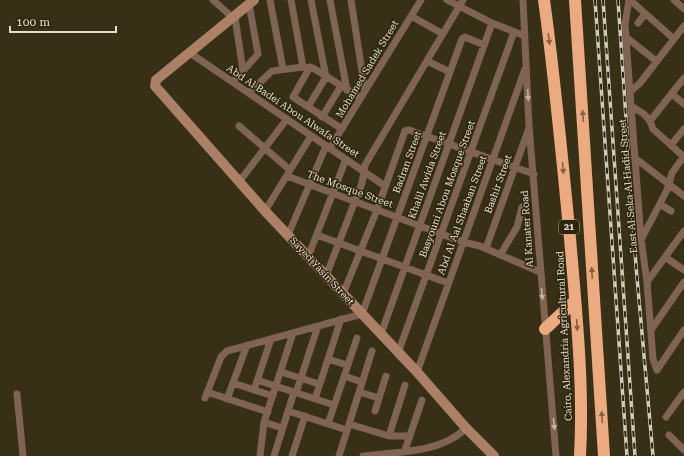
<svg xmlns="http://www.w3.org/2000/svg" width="684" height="456" font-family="'Roboto Serif',serif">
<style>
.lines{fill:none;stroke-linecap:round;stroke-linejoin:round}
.street{stroke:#7f6454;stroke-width:7}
.secondary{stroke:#ab8066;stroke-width:10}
.highway{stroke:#ecaa81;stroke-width:12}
.rail-casing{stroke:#d0cabb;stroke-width:3.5}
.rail{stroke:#2e250d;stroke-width:2;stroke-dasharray:6;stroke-linecap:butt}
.oneway{fill:#846141}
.oneway2{fill:#c0b3a4}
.labels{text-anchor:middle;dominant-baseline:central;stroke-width:3;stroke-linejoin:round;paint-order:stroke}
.shield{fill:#2e250d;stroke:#ada695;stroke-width:1}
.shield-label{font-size:9px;font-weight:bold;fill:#e3ddcf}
.street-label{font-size:10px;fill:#e3ddcf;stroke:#2e250d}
</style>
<rect width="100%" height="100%" fill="#382f17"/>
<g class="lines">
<path class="street" d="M 213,0 L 233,18
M 270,0 L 283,69
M 291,0 L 303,67
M 330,0 L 347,90
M 351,0 L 365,91
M 447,0 L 492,23 L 525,36
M 523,0 L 529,126 L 556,456
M 629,0 L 625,24 L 627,52 L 641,239 L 647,282 L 653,359 L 657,370
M 630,0 L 674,39
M 674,0 L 684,9
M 411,16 L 443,34
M 235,17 L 243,71
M 638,23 L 645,14
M 626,37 L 656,61
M 190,53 L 385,186
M 427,61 L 450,72
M 310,67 L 293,97 L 342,129
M 233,82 L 258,54 L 249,4
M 630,92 L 640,83 L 684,26
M 249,93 L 272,71 L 303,67 L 313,68 L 361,98
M 672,94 L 684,104
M 631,106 L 644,114 L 650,121 L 653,129 L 684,157
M 308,107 L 326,77 L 311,0
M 322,117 L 341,86
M 650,121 L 684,78
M 239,126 L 290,170
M 671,145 L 684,129
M 330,148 L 421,0
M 635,158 L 684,196
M 287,176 L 463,242 L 480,246 L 540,272
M 239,182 L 287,119
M 660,204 L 671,211
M 265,211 L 311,136
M 288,235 L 326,146
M 317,235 L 448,283
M 642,238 L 667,190 L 672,173 L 684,156
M 486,248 L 529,128
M 500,255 L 517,227 L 522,207
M 308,257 L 346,159
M 665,257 L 684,270
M 326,276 L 362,183 L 365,165 L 463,0
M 647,282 L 684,231
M 343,294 L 377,210 L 405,131 L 409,130 L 534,174
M 651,330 L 684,282
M 381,334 L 492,23
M 398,353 L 514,32
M 328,359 L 347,365
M 657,370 L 684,330
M 281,372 L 319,384
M 417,372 L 525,69
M 344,376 L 362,382
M 257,380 L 334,405
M 233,383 L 273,396
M 254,390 L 271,339
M 207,392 L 268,412
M 359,392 L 379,398
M 296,393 L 318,326
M 17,394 L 23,456
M 205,398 L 221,357 L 227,351 L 362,314 L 462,39 L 465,37 L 484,45
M 227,399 L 247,345
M 315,399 L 341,319
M 288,411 L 347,430
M 375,411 L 386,376
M 666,417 L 684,392
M 264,422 L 282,428
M 328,424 L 357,338
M 349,424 L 389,436 L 410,436
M 669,435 L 684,450
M 389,436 L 405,385
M 405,450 L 422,400
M 260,456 L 264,422 L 293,333
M 274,456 L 294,392
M 292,456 L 305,416
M 339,456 L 372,351
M 363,456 C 396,452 442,453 466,428"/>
<path class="secondary" d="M 254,0 L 156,80 L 155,86 L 265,211 L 417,372 L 466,428 L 494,456"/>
<path class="highway" d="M 544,0 C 555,79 562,158 570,238 C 576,310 584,384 580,456
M 575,0 L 604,456
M 545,329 L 575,301"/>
<g class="rail-casing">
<path id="rail" d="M 595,0 L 627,456
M 603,0 L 635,456
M 618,0 L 636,266 L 653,456"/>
</g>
<use href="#rail" class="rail"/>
</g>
<defs><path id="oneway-solid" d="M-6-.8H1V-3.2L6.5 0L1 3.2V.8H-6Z"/></defs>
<g class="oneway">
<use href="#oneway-solid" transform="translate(549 39) rotate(82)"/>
<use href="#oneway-solid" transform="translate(583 116) rotate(-94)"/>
<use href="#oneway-solid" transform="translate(563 168) rotate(85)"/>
<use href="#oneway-solid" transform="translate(592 273) rotate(-93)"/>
<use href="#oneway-solid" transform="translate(577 325) rotate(87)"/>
<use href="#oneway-solid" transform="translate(602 417) rotate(-94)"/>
</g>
<g class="oneway2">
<use href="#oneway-solid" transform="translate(528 95) rotate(87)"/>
<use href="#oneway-solid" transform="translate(542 294) rotate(85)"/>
<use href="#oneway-solid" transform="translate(554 424) rotate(84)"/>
</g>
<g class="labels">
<rect class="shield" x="559" y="220" width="20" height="14" rx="3"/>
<g class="shield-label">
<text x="569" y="227">21</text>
</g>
<g class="street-label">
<text transform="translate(367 69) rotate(-59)">Mohamed Sadek Street</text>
<text transform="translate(293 111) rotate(34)">Abd Al Badei Abou Alwafa Street</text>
<text transform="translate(407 162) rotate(-70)">Badran Street</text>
<text transform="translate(427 175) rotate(-70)">Khalil Awida Street</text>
<text transform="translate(498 184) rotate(-70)">Bashir Street</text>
<text transform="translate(628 186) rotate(-95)">East Al Seka Al Hadid Street</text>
<text transform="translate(350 189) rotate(20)">The Mosque Street</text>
<text transform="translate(447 189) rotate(-70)">Basyouni Abou Mosque Street</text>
<text transform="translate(462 215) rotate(-70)">Abd Al Aal Shaaban Street</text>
<text transform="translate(527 229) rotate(-94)">Al Kanater Road</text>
<text transform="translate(322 271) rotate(47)">Sayed Yasin Street</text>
<text transform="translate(564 336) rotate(-93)">Cairo, Alexandria Agricultural Road</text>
</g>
</g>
<path d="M10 26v6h106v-6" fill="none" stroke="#e3ddcf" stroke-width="2"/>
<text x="16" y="26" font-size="12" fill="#e3ddcf" stroke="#2e250d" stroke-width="3" paint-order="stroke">100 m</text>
</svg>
